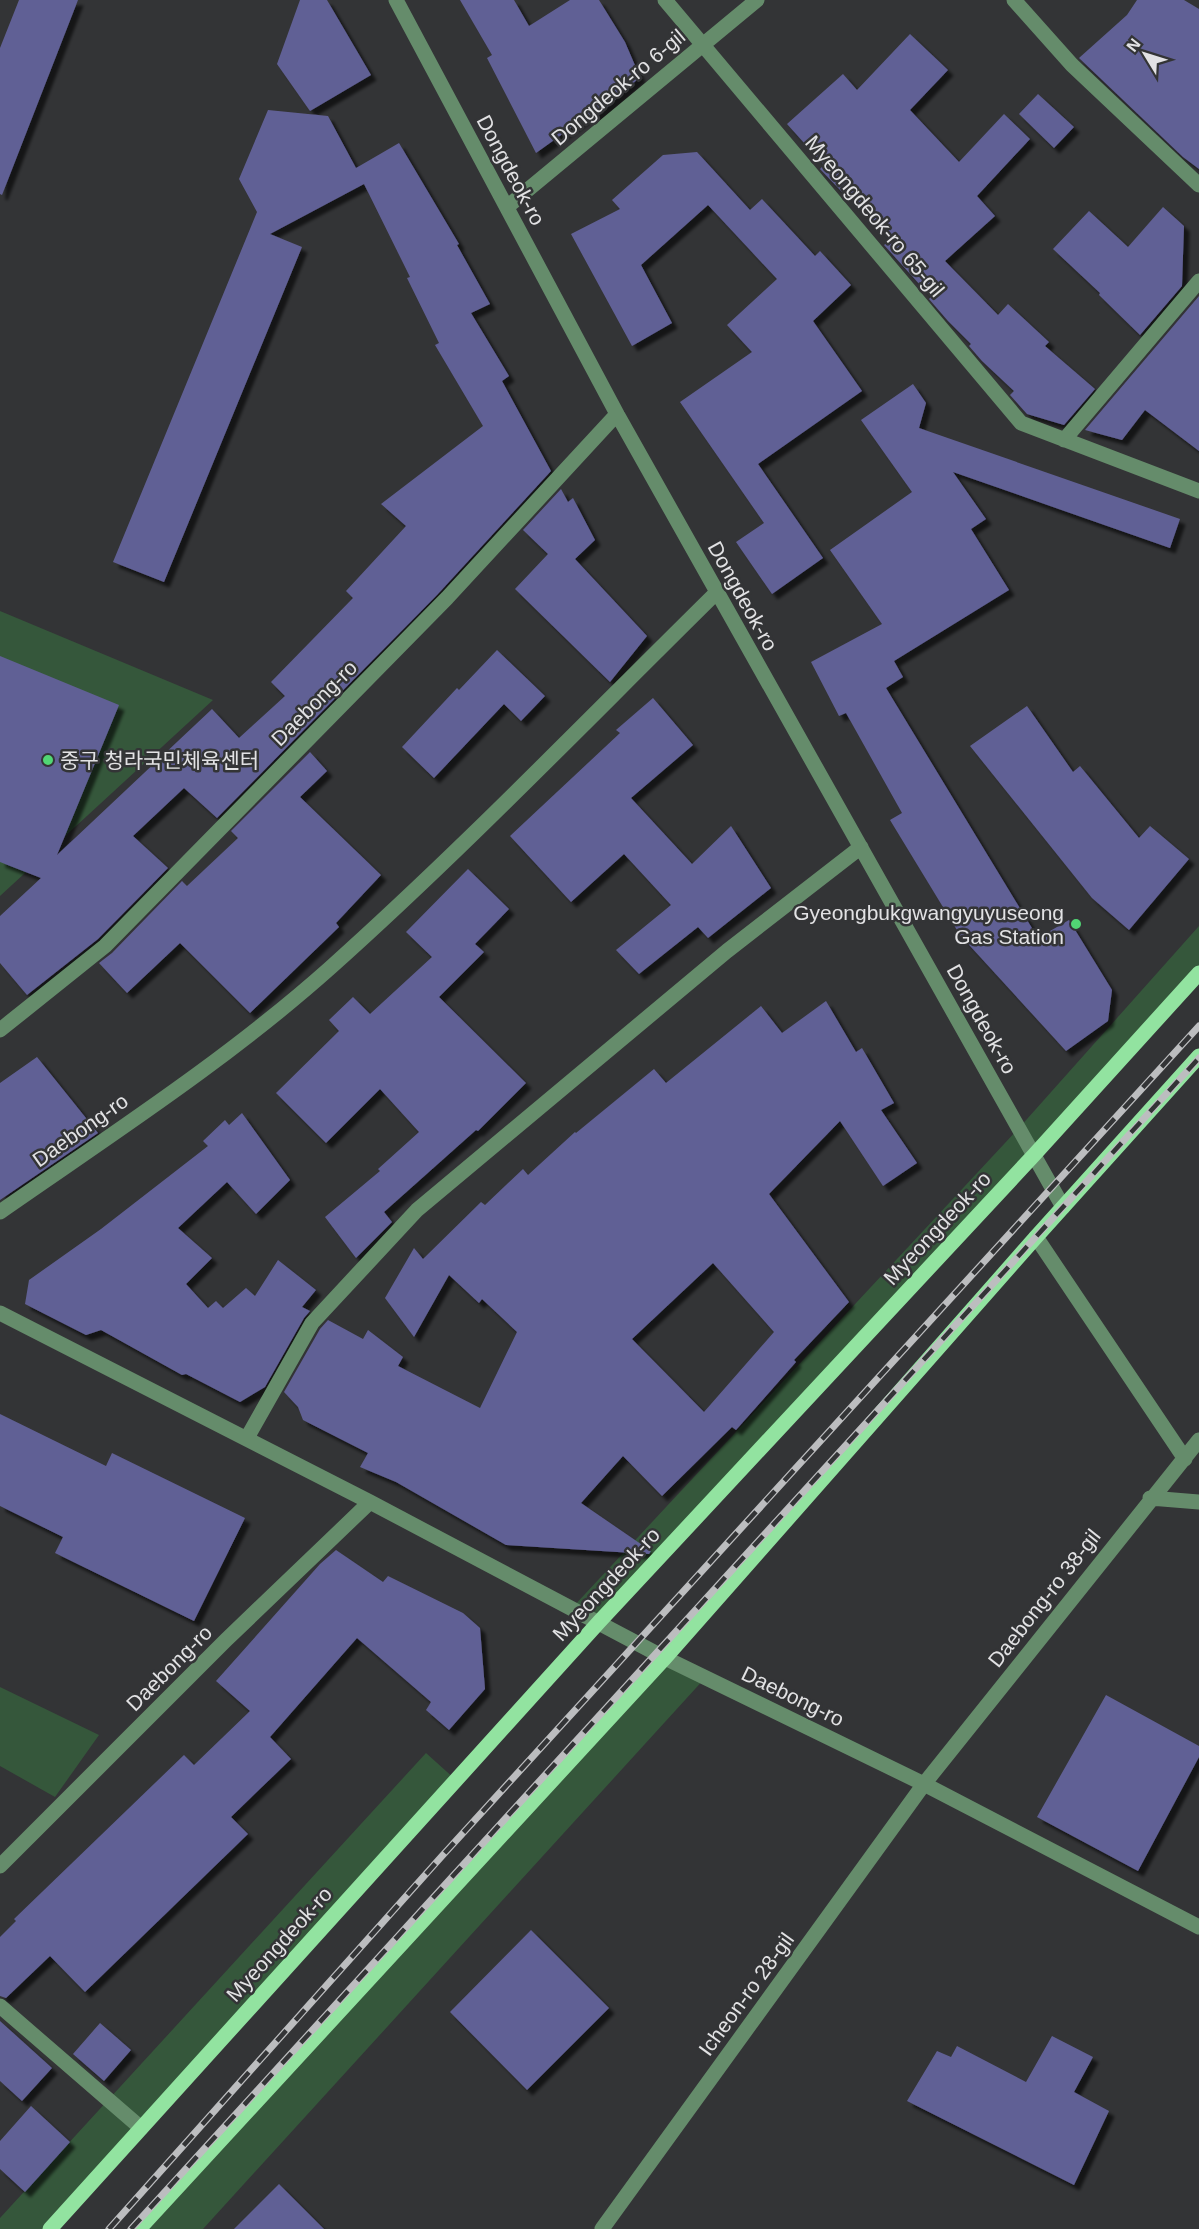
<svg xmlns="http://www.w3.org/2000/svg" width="1199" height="2229" font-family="Helvetica,'Noto Sans KR',sans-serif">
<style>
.green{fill:#35573b}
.building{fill:#616095;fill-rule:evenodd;filter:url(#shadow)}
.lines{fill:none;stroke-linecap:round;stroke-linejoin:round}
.minor{stroke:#658c6b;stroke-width:15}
.major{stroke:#92e3a0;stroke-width:15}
.rail-casing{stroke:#bcbdbf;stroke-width:7}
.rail{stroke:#333436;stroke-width:4.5;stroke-dasharray:14;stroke-linecap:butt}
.poi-dot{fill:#51d674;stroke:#333436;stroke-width:2}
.labels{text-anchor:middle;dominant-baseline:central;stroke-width:5;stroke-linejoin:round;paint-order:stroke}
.street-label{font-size:21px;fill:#e2e2e4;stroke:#333436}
.poi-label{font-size:21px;fill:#e2e2e4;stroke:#333436;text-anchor:start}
</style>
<defs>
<filter id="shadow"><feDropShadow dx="5.5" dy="5.5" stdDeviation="1.5" flood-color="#0009"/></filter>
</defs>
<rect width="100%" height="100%" fill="#333436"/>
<path class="green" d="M 0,611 L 213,700 L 0,896 Z
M 1199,926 L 1199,973 L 599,1622 L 572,1608 L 1019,1128 Z
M 665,1658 L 706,1677 L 203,2229 L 138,2229 Z
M 0,1687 L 99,1735 L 55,1797 L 0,1766 Z
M 426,1753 L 456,1780 L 50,2229 L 0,2229 L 0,2218 Z"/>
<path class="building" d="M 19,0 L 78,0 L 2,195 L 0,194 L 0,48 Z
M 300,0 L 327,0 L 371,75 L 310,111 L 277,64 Z
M 460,0 L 514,0 L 529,26 L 570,0 L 599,0 L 625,42 L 640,77 L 592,121 L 589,115 L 536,153 L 487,58 L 492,55 Z
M 1137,0 L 1184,0 L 1199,9 L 1199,169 L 1183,157 L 1079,58 L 1127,15 Z
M 910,34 L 948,70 L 910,110 L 959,162 L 1004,114 L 1030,139 L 977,196 L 995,216 L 945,261 L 998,315 L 1008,304 L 1049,342 L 1045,346 L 1095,389 L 1064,425 L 1027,414 L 1010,395 L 1014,391 L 982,361 L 969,346 L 971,344 L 948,321 L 929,299 L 931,297 L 884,245 L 890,240 L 845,191 L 843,193 L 820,169 L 824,165 L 787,124 L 843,74 L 857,90 Z
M 1038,94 L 1074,127 L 1054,148 L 1019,114 Z
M 268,110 L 328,116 L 356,168 L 399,143 L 459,244 L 457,245 L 490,304 L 471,313 L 509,376 L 502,381 L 551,471 L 437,595 L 217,818 L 184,788 L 133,836 L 168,868 L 98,939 L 27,995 L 0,963 L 0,916 L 41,878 L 0,862 L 0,656 L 119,705 L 57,855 L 212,709 L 239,738 L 285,696 L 271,682 L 353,598 L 346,591 L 406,526 L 381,504 L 483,426 L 435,345 L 439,343 L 407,278 L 410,277 L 364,184 L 270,234 L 302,247 L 164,582 L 113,562 L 257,212 L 239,179 Z
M 697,152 L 750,210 L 762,199 L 815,256 L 820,251 L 851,285 L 813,321 L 862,391 L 758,464 L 823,558 L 772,594 L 736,542 L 764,523 L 680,402 L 752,352 L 727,325 L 777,279 L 708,205 L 641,265 L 672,323 L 632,346 L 571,234 L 620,209 L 612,200 L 663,155 Z
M 1163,207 L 1184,226 L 1182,286 L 1140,335 L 1099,295 L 1100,293 L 1053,249 L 1089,211 L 1128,247 Z
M 1199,296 L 1199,451 L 1145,410 L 1122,440 L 1085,430 Z
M 913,384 L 926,403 L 919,428 L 1180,519 L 1170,548 L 953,472 L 986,519 L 971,529 L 1009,590 L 894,661 L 903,677 L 886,688 L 1038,938 L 1069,920 L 1112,990 L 1108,1021 L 1066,1051 L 960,935 L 890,820 L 902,813 L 846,713 L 839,716 L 811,662 L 882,624 L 830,550 L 912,492 L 861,420 Z
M 561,489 L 568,502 L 573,498 L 595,540 L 575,559 L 647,636 L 610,682 L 515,589 L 548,554 L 523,530 Z
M 497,650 L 545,696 L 521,721 L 504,704 L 434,778 L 402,747 L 457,688 L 459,690 Z
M 653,698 L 693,745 L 631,798 L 692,864 L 731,826 L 771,888 L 708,938 L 698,927 L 639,974 L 616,950 L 671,905 L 624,854 L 571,902 L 510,836 L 620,733 L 616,730 Z
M 1027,706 L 1073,772 L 1080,766 L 1139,838 L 1150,826 L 1189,859 L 1129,930 L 1092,898 L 970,746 Z
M 310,752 L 327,771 L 300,797 L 381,875 L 336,923 L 339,927 L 250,1013 L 180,943 L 127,993 L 99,963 L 112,953 L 182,881 L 187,886 L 238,838 L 231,831 Z
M 468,869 L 509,909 L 475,944 L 484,952 L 439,997 L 526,1083 L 478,1131 L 476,1130 L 384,1212 L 392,1222 L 356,1258 L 325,1217 L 380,1171 L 378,1169 L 419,1132 L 380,1089 L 326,1143 L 276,1093 L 339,1031 L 329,1020 L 353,997 L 370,1014 L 432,957 L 406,932 Z
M 826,1001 L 856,1052 L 862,1048 L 894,1103 L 881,1110 L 917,1163 L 883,1186 L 840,1121 L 769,1194 L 849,1302 L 794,1360 L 796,1362 L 736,1430 L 732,1427 L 662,1496 L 623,1456 L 581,1503 L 651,1551 L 649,1554 L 506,1545 L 396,1482 L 360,1467 L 368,1453 L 303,1420 L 298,1407 L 284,1392 L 320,1329 L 328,1320 L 363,1339 L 368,1330 L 403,1357 L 398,1366 L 480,1408 L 517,1332 L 482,1299 L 479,1303 L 449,1275 L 414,1337 L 385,1298 L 414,1248 L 423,1259 L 481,1202 L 485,1205 L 523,1169 L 528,1175 L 575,1132 L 576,1133 L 654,1069 L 666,1083 L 761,1006 L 782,1033 ZM 713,1263 L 774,1332 L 704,1412 L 632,1339 Z
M 37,1057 L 98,1133 L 0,1200 L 0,1083 Z
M 242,1113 L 290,1180 L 256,1214 L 227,1182 L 178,1228 L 212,1258 L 186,1284 L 208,1308 L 216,1301 L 223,1308 L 246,1288 L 255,1296 L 278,1260 L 316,1290 L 302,1307 L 310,1311 L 304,1318 L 265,1387 L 240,1402 L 186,1374 L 182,1375 L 101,1330 L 86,1335 L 25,1304 L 29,1280 L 101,1229 L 208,1146 L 203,1141 L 225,1120 L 229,1125 Z
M 0,1414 L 106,1466 L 112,1453 L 245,1518 L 194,1621 L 55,1553 L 63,1537 L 0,1506 Z
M 336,1550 L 383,1582 L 388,1576 L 463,1613 L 480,1628 L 485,1689 L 449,1730 L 426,1710 L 431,1702 L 357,1638 L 270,1737 L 291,1759 L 231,1817 L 248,1834 L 85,1992 L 50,1956 L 6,1998 L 0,1996 L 0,1937 L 16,1921 L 14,1919 L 184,1755 L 194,1765 L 250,1711 L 216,1681 L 320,1564 Z
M 1106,1695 L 1199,1746 L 1199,1757 L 1138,1871 L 1037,1817 Z
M 531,1930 L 609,2008 L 527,2090 L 450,2012 Z
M 0,2021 L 52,2068 L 22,2101 L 0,2081 Z
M 100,2023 L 131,2050 L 104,2081 L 73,2054 Z
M 1052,2036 L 1093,2057 L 1074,2092 L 1109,2111 L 1074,2185 L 907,2101 L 937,2051 L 951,2057 L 957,2046 L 1026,2082 Z
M 31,2106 L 70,2142 L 25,2192 L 0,2169 L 0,2141 Z
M 279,2184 L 324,2229 L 234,2229 Z"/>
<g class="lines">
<path class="minor" d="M 396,0 L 617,414 L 1063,1207
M 665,0 L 1021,423 L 1199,491
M 1014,0 L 1072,65 L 1199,185
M 507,207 L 757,0
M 1064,440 L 1199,281
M 0,1030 L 105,946 L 447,598 L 617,414
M 0,1212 C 112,1134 228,1059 330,968 C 464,848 589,718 717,592
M 1036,1237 L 1185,1459
M 0,1313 L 370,1502 L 665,1658 L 924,1784 L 1199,1927
M 247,1438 L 312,1323 L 417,1210 L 727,951 L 861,847
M 1150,1498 L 1199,1502
M 0,1866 L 226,1640 L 370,1502
M 0,2006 L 141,2128
M 602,2229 L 924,1784 L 1199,1440"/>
<path class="major" d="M 50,2229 L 599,1622 L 1034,1155 L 1199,973
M 139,2229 L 665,1658 L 1036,1237 L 1199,1056"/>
<g class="rail-casing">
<path id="rail" d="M 109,2229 L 442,1856 L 1199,1026
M 131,2229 L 1199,1058"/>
</g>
<use href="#rail" class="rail"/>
</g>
<g class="poi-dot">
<circle cx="48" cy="760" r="6"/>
<circle cx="1076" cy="924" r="6"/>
</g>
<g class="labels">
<g class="street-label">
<text transform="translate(618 87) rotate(-40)">Dongdeok-ro 6-gil</text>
<text transform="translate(511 170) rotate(62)">Dongdeok-ro</text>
<text transform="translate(875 216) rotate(50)">Myeongdeok-ro 65-gil</text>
<text transform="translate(743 596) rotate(61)">Dongdeok-ro</text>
<text transform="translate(314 703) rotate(-45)">Daebong-ro</text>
<text transform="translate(982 1019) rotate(61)">Dongdeok-ro</text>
<text transform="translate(80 1130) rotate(-35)">Daebong-ro</text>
<text transform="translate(937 1228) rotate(-47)">Myeongdeok-ro</text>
<text transform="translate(606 1584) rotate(-47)">Myeongdeok-ro</text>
<text transform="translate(1044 1598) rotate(-52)">Daebong-ro 38-gil</text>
<text transform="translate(169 1668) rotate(-45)">Daebong-ro</text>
<text transform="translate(793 1696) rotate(26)">Daebong-ro</text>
<text transform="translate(279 1944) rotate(-48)">Myeongdeok-ro</text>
<text transform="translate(746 1994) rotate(-54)">Icheon-ro 28-gil</text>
</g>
<g class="poi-label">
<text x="60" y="760">중구 청라국민체육센터</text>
<text x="1064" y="912" text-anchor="end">Gyeongbukgwangyuyuseong<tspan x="1064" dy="24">Gas Station</tspan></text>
</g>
</g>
<g transform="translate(1145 54) rotate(308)" stroke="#333436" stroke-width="4.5" paint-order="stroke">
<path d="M0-4.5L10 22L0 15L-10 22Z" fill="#e2e2e4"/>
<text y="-9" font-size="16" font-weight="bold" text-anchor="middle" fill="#e2e2e4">N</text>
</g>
</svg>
